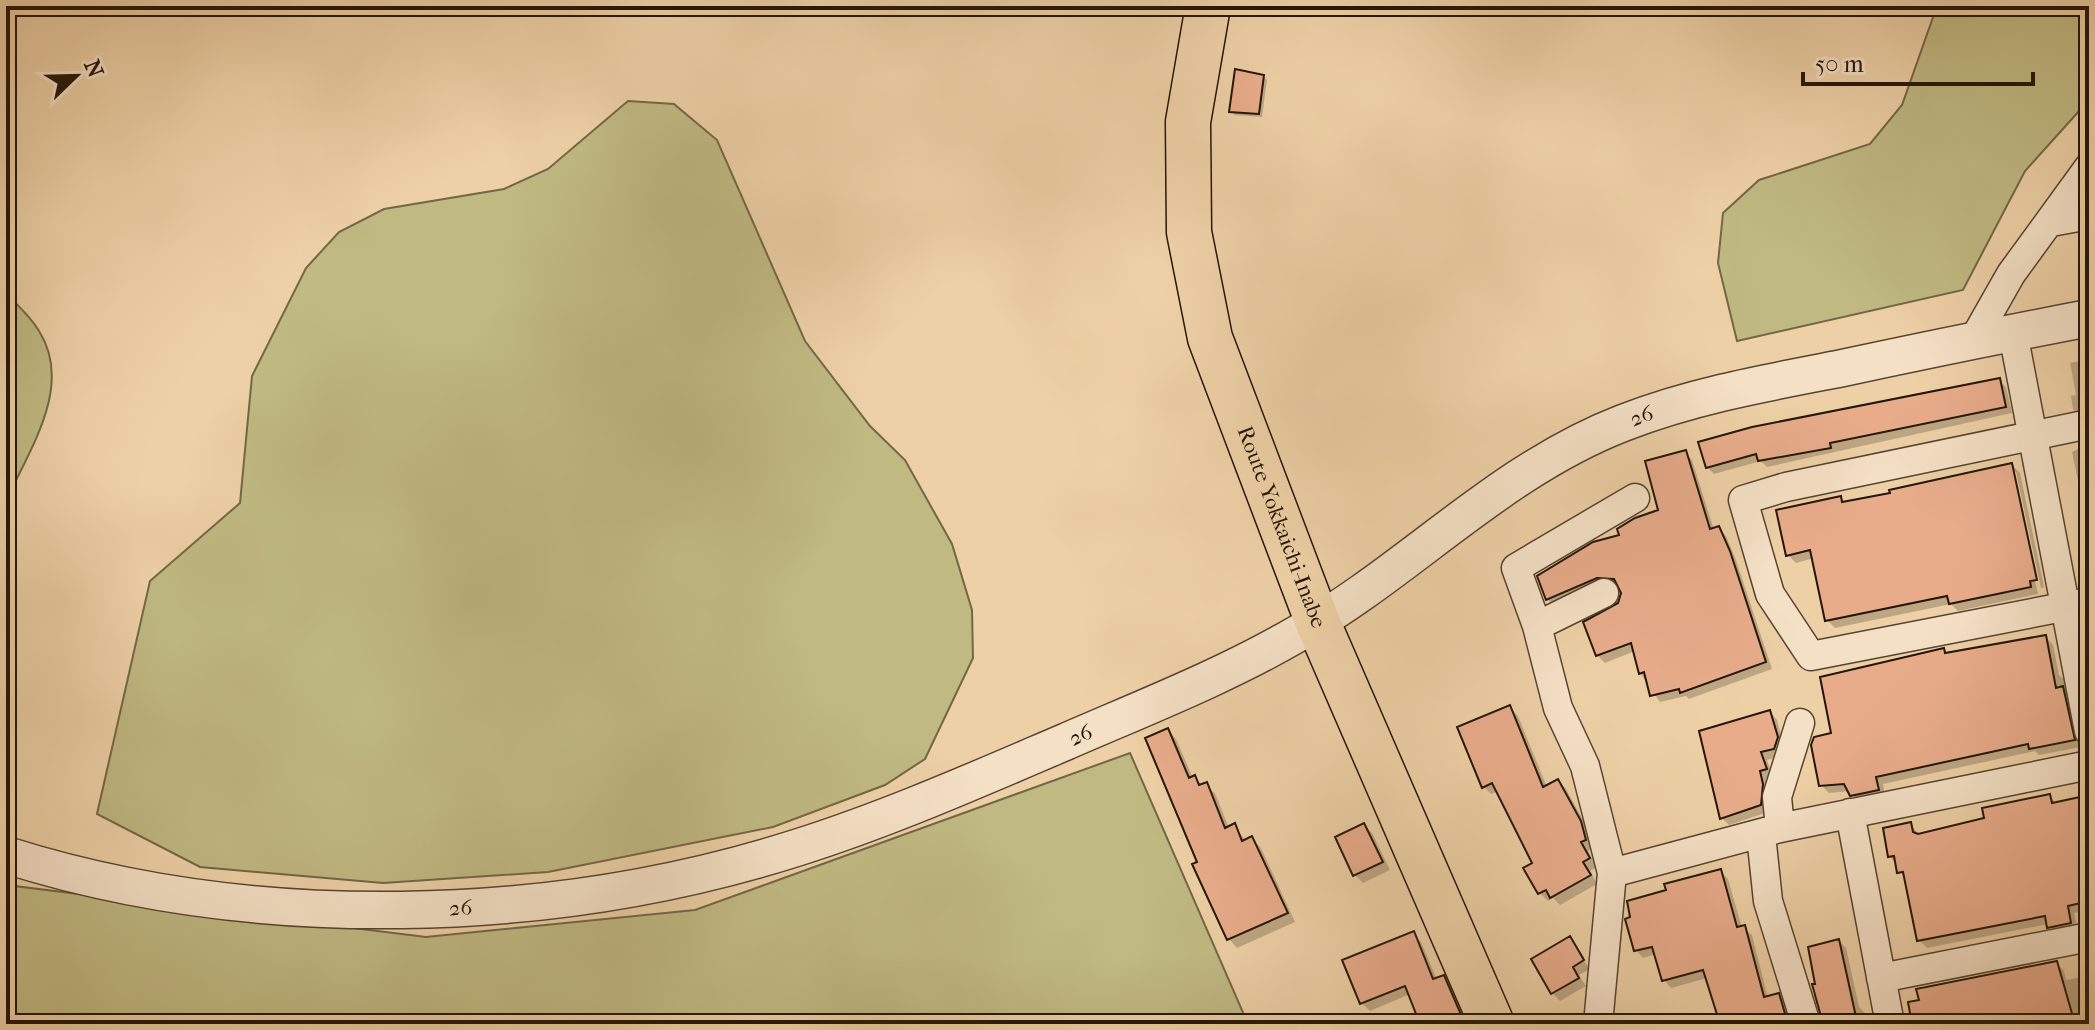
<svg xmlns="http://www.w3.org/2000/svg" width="2095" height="1030" font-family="'IM FELL French Canon',serif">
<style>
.green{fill:#c0b982;stroke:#726846;stroke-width:2}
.shadow{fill:#0003}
.building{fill:#e8ac8b;stroke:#231609;stroke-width:2}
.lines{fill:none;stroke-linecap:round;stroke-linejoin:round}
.minor-casing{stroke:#564430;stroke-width:31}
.tertiary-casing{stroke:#564430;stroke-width:39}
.primary-casing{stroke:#231609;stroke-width:47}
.minor{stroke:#f4e0c5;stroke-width:28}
.tertiary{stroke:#f4e0c5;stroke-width:36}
.primary{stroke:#eed0a6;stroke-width:44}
.labels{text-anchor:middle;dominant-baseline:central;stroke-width:6;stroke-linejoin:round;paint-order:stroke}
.street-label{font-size:22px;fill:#231609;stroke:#f4e0c5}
</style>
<rect width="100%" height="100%" fill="#eed0a6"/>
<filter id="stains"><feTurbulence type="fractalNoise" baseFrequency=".0025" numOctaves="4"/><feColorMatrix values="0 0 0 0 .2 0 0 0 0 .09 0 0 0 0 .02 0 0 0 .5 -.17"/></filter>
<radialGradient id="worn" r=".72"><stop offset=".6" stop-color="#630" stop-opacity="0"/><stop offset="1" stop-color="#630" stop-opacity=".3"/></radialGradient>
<path class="green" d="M 1937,6 L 2089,6 L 2089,100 L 2025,171 L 1963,290 L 1737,341 L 1718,263 L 1723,213 L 1759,180 L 1870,144 L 1902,105 Z
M 628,101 L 674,104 L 717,140 L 805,341 L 870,426 L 905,460 L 952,544 L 972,610 L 973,658 L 925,759 L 885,785 L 773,827 L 548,872 L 383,883 L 200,867 L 97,814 L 150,581 L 240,503 L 252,376 L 306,268 L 339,232 L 384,209 L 504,189 L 548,169 Z
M 6,293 C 17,305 31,317 39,331 C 74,386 29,450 6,501 Z
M 1130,753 L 1248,1024 L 6,1024 L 6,885 L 426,937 L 695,910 Z"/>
<path class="shadow" d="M 1263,77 L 1267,80 L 1262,117 L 1235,115 L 1231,111 Z
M 2089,359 L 2089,415 L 2081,417 L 2073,409 L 2071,396 L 2076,395 L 2070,363 Z
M 1999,380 L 2006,387 L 2012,413 L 1767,467 L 1761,461 L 1714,474 L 1707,467 Z
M 2089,443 L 2089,532 L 2072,452 Z
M 1685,453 L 1692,460 L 1714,530 L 1719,529 L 1726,536 L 1736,560 L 1772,669 L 1689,699 L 1686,696 L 1660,702 L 1640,673 L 1635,651 L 1605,663 L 1597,655 L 1620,604 L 1621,585 L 1606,584 L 1555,606 L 1547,599 L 1621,536 L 1661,512 Z
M 2012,465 L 2020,473 L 2044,587 L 2041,588 L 2016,472 L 2012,472 L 2038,594 L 1958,611 L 1951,604 L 1835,628 L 1827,620 L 1814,558 L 1796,563 L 1788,555 L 1841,498 L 1846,503 Z
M 2046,637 L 2053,645 L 2059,675 L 2068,683 L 2081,747 L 2039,755 L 2035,751 L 1883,784 L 1885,797 L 1859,803 L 1850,791 L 1829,793 L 1821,785 L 1834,735 L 1943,650 L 1947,654 Z
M 1510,708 L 1518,716 L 1547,787 L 1558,781 L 1566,789 L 1589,831 L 1593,848 L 1588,851 L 1597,867 L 1590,871 L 1597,884 L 1560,905 L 1553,898 L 1548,901 L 1540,893 L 1535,863 L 1499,791 L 1491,794 L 1483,786 Z
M 1770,712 L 1777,720 L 1784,746 L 1781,756 L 1767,760 L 1773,777 L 1766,779 L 1770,793 L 1768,812 L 1729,825 L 1722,818 Z
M 1168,730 L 1176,739 L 1193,778 L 1215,793 L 1229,828 L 1234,826 L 1246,841 L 1252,839 L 1261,848 L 1295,922 L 1237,948 L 1229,939 L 1199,863 Z
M 2049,796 L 2057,804 L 2079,800 L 2087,807 L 2089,910 L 2074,913 L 2078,930 L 2057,935 L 2048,924 L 1927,948 L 1919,940 L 1907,880 L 1890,856 L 1911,824 L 1919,835 L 1987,820 Z
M 1364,825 L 1372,833 L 1390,870 L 1363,883 L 1355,875 Z
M 1721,872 L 1728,879 L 1742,928 L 1752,935 L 1768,998 L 1778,995 L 1785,1002 L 1792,1024 L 1722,1024 L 1707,978 L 1671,988 L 1664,980 L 1656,954 L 1643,958 L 1636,950 L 1668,891 Z
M 1413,934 L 1421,942 L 1437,980 L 1443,978 L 1451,986 L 1468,1024 L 1422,1024 L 1410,994 L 1370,1011 L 1362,1003 Z
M 1569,939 L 1590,969 L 1579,975 L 1586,986 L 1560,1001 L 1552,993 Z
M 1839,941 L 1846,948 L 1859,1007 L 1867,1015 L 1869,1024 L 1824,1024 L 1814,986 Z
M 2056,963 L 2064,971 L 2066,980 L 2089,976 L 2089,1024 L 1914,1024 Z"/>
<path class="building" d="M 1235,69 L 1264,75 L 1259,114 L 1229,112 Z
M 2000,378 L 2006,407 L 1830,443 L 1831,448 L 1758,461 L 1756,454 L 1706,468 L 1698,442 L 1752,427 Z
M 1686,450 L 1710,529 L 1719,526 L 1730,551 L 1766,662 L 1680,693 L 1679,689 L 1650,696 L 1644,672 L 1639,674 L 1631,643 L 1596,656 L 1583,622 L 1618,603 L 1621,593 L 1614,579 L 1597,578 L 1546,600 L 1537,576 L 1593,542 L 1619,535 L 1617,529 L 1635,518 L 1658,510 L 1645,461 Z
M 2012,463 L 2037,580 L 2030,581 L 2031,587 L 1949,604 L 1947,596 L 1825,621 L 1810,550 L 1786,556 L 1776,510 L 1841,496 L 1842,502 L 1890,493 L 1889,490 Z
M 2046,635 L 2056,688 L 2063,686 L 2075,740 L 2029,749 L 2028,744 L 1876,777 L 1879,790 L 1850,796 L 1844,784 L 1819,786 L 1811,745 L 1814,737 L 1831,733 L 1820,677 L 1944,648 L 1945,653 Z
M 1510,705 L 1543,787 L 1558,779 L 1581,821 L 1586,840 L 1581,842 L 1590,858 L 1583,862 L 1591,875 L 1550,898 L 1546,890 L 1538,894 L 1523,868 L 1532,863 L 1492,783 L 1482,788 L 1457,727 Z
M 1770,710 L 1778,737 L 1774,749 L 1761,752 L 1767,769 L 1760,771 L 1763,784 L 1761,805 L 1720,819 L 1699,731 Z
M 1168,728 L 1189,778 L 1195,775 L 1199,785 L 1207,782 L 1225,828 L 1235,823 L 1242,841 L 1252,836 L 1288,913 L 1227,940 L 1192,864 L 1197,862 L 1145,738 Z
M 2050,794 L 2052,803 L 2080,797 L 2089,845 L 2089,901 L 2068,906 L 2071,923 L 2047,928 L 2045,916 L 1917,941 L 1903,872 L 1897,873 L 1894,856 L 1888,857 L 1883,828 L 1911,822 L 1913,832 L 1918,834 L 1984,818 L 1982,808 Z
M 1364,823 L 1383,862 L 1353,876 L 1335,837 Z
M 1721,869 L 1737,927 L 1745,925 L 1764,997 L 1779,993 L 1788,1024 L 1720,1024 L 1703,970 L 1662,981 L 1652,947 L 1634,951 L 1625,919 L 1630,917 L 1627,901 L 1666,890 L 1664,884 Z
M 1414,931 L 1433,979 L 1444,975 L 1465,1024 L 1420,1024 L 1405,986 L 1360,1004 L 1342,960 Z
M 1570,936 L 1584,960 L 1573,967 L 1579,978 L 1551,994 L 1531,959 Z
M 1839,939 L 1856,1017 L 1823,1024 L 1812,984 L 1815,984 L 1808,947 Z
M 2057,961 L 2075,1024 L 1912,1024 L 1908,1002 L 1919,1000 L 1916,989 Z"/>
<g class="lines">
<g class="minor-casing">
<path id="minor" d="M 2051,222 L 2089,215
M 2013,333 L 2089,731
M 1973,341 L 2011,274 L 2089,167
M 2089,424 L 1786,487 L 1743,500 L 1770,594 L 1811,656 L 2089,602
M 1537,626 L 1604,593
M 1850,813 L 1890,1024
M 1780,828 L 1777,797 L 1800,723
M 1761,835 L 1768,901 L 1806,1024
M 1612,873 L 1585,766 L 1558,708 L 1537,626 L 1516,568 L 1635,498
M 1881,978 L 2089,937
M 1598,1024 L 1612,873 L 1780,828 L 2089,765"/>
</g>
<g class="tertiary-casing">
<g id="tertiary">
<path id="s1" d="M 6,855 C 253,933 550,926 796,848 C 888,819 976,780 1065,742 C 1143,708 1223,677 1297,634 C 1410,570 1499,471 1623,423 C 1692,396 1765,383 1838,369 C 1922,351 2005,334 2089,318"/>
</g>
</g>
<g class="primary-casing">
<g id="primary">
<path id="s2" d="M 1208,6 L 1188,122 L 1189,232 L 1210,338 L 1318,623 L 1492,1024"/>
</g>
</g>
<use href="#minor" class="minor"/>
<use href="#tertiary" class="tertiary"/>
<use href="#primary" class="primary"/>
</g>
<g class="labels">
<g class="street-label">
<text stroke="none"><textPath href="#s1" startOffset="1756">26</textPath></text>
<text stroke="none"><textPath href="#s2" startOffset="538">Route Yokkaichi-Inabe</textPath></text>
<text stroke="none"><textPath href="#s1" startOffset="1108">26</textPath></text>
<text stroke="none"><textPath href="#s1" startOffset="460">26</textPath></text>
</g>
</g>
<rect width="2095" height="1030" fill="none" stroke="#eed0a6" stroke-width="32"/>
<rect x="8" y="8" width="2079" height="1014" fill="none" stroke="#231609" stroke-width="4"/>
<rect x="16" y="16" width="2063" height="998" fill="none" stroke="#231609" stroke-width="2"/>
<g transform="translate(76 76) rotate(67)" stroke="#f4e0c5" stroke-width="6" paint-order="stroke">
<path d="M0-6L14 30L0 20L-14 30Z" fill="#231609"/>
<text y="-12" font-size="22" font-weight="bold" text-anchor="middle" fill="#231609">N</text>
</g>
<path d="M1803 72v12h230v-12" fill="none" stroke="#231609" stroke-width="4"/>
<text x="1815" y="72" font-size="24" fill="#231609" stroke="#f4e0c5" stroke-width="6" paint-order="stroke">50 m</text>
<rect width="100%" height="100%" filter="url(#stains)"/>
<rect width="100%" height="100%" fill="url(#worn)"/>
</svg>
